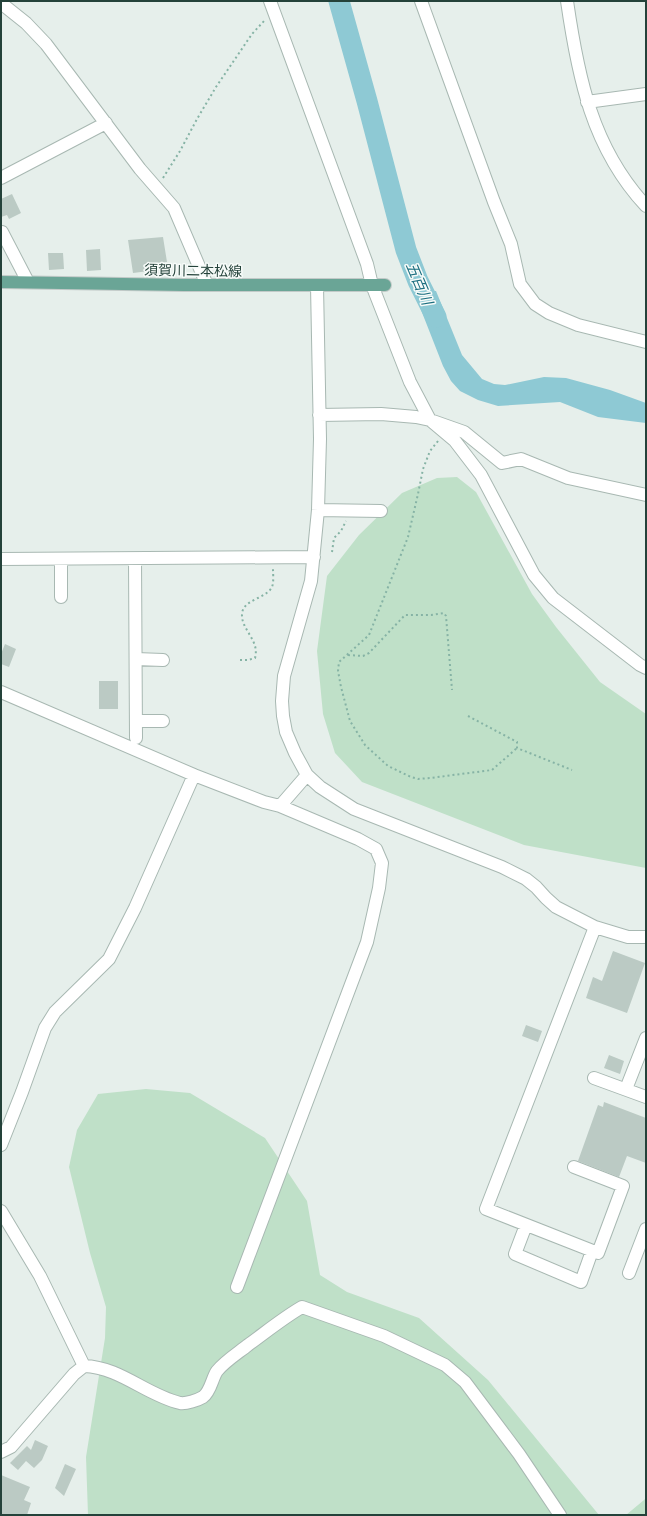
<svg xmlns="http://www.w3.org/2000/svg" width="647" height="1516" font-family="'Open Sans','Noto Sans JP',sans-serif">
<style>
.green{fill:#bfe0c8}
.water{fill:#8ec9d4}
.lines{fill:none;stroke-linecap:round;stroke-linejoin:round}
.river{stroke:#8ec9d4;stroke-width:21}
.building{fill:#bbcac4}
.minor-casing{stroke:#a8b8b2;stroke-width:14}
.major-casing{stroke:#c2cac8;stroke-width:14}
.path{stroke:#86b3a5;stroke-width:2;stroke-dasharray:2 3;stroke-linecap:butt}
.minor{stroke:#fff;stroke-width:12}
.major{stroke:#6aa596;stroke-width:12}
.labels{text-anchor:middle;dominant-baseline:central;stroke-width:3;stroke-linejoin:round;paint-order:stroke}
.street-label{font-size:14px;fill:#24423a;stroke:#f7fbf9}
.water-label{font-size:15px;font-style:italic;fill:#1c6f80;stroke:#f7fbf9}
</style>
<rect width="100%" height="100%" fill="#e6efeb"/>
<path class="green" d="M 457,477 L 476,492 L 532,594 L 556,627 L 600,682 L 646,714 L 646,868 L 524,845 L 362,782 L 335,753 L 323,714 L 317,651 L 327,576 L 359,535 L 402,493 L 437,478 Z
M 146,1089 L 190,1093 L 265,1138 L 307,1201 L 320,1275 L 347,1292 L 419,1318 L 488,1380 L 599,1515 L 88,1515 L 86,1457 L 105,1338 L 106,1307 L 90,1253 L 69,1167 L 77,1130 L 98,1094 Z
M 646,1498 L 646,1515 L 626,1515 L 644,1500 Z"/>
<path class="water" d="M 436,291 L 462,355 L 482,379 L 494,384 L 505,385 L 544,377 L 566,378 L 610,390 L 646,403 L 646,423 L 598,417 L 560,402 L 498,406 L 478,400 L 460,391 L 451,381 L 443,366 L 414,292 Z"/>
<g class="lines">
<path class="river" d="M 339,1 L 367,101 L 406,250 L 418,281 L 436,317"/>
</g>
<path class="building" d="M 12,194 L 21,213 L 9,219 L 7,215 L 1,217 L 1,199 Z
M 163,237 L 167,262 L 149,264 L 149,271 L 133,273 L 128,240 Z
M 100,249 L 101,270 L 87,271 L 86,250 Z
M 48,253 L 63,253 L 64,269 L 49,270 Z
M 5,644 L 16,649 L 9,667 L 1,664 L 1,654 Z
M 99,681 L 118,681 L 118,709 L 99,709 Z
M 613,951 L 645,963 L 627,1013 L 586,998 L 593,977 L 602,981 Z
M 526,1025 L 542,1031 L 538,1042 L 522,1036 Z
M 609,1055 L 624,1061 L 620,1074 L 604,1068 Z
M 604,1102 L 646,1118 L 646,1163 L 627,1156 L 619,1177 L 578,1161 L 598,1105 L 603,1107 Z
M 35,1440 L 48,1446 L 42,1460 L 34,1468 L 26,1461 L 18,1470 L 10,1463 L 27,1446 L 31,1450 Z
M 65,1464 L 76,1469 L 64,1496 L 55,1488 Z
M 1,1475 L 30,1487 L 24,1500 L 31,1503 L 27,1515 L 1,1515 Z"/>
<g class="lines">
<g class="minor-casing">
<path id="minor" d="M 270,1 L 367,264 L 372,285 L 410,382 L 430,420 L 464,432 L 502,463 L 521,459 L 568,478 L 646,495
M 421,1 L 494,202 L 511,244 L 520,284 L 535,304 L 549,313 L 578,325 L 646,342
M 567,1 C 578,77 592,148 646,206
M 1,3 L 26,23 L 46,44 L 140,169 L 174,208 L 207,285
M 587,102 L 646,94
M 1,178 L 106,123
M 2,232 L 28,282
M 317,286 L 320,439 L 318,510 L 311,581 L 284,676 L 282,701 L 283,716 L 286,732 L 295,753 L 307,775 L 320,787 L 354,809 L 502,867 L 526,879 L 536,887 L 546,898 L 556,907 L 595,927 L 628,937 L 646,937
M 319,415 L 381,414 L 416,417 L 430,420 L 455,441 L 481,475 L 534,575 L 553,598 L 640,665 L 646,668
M 318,510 L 381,511
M 1,559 L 314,557
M 61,559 L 61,597
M 135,559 L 136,738
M 136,659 L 163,660
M 1,692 L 194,775 L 264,802 L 280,806 L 358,839 L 376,849 L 382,863 L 379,888 L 367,942 L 237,1287
M 137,721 L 163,721
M 280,806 L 307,775
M 594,1078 L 646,1097
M 626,1089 L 646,1038
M 1,1145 L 22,1092 L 45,1028 L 55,1012 L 109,959 L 135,908 L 194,775
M 574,1167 L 623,1186 L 598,1253 L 486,1209 L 595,927
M 1,1211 L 40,1276 L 84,1366
M 526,1225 L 515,1254 L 581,1282 L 592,1251
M 629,1273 L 646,1229
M 1,1452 L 11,1447 L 74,1374 L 84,1366 C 120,1367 146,1395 180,1403 C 186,1404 198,1400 203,1397 C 211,1391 212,1378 217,1371 C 225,1361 238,1353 248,1345 C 266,1332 283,1318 302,1307 L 384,1336 L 445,1365 L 465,1382 L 519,1454 L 560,1515"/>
</g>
<g class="major-casing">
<path id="major" d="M 1,282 L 184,285 L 385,285"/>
</g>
<path class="path" d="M 163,178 L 180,151 L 197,119 L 216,87 L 252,34 L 264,21
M 438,441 L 430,451 L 423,469 L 418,494 L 408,537 L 369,635 L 339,662 L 338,671 L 341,687 L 350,721 L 365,745 L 388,766 L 411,777 L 418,779 L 430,778 L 492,770 L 517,748
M 332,552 L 334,538 L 341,531 L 346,521
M 348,655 L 363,656 L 369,653 L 405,615 L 431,615 L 444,613 L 446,616 L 452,690
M 240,660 L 248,660 L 255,658 C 260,640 241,630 242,614 C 243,599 266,599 272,587 C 274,582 273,574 273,569
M 468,716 L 517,742 L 517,748 L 572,770"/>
<use href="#minor" class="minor"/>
<use href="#major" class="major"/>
</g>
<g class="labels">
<g class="street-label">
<text transform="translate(193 270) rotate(1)">須賀川二本松線</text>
</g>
<g class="water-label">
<text transform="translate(420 283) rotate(67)">五百川</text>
</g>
</g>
<rect width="647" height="1516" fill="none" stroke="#24423a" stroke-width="4"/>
</svg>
